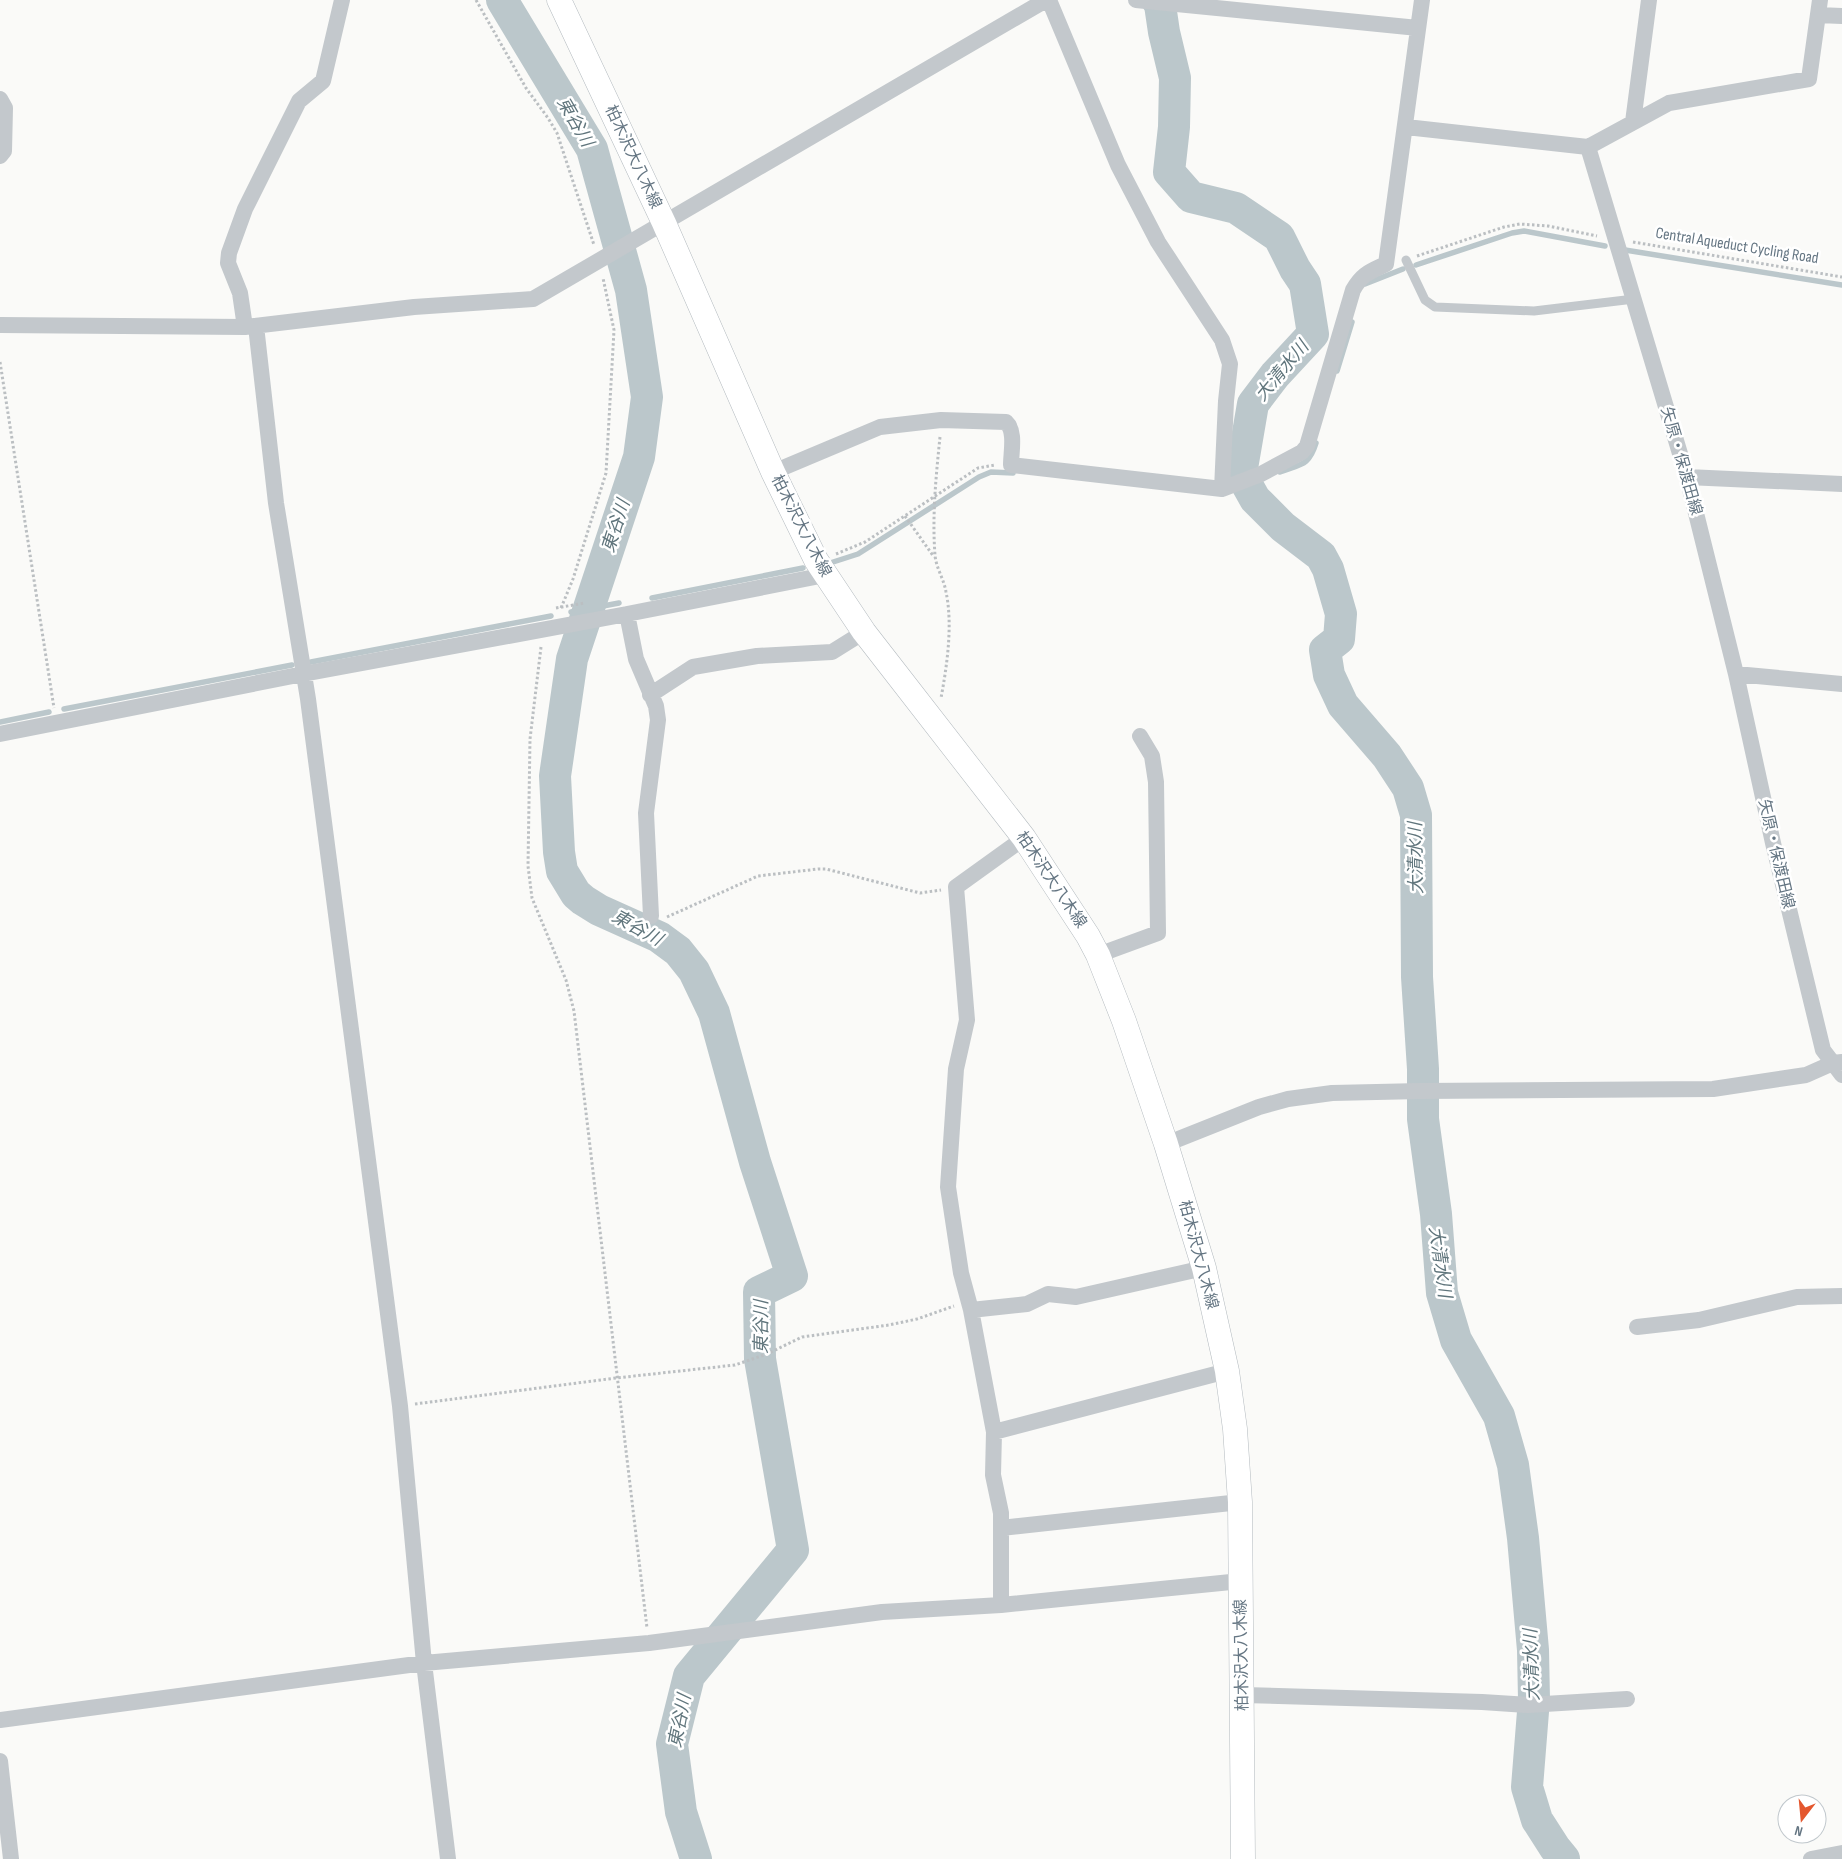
<svg xmlns="http://www.w3.org/2000/svg" width="1842" height="1859" font-family="'Sofia Sans Condensed','Noto Sans JP',sans-serif">
<style>
.lines{fill:none;stroke-linecap:round;stroke-linejoin:round}
.stream{stroke:#bbc7cb;stroke-width:5.5}
.river{stroke:#bbc7cb;stroke-width:32}
.secondary-casing{stroke:#b3babf;stroke-width:25}
.path{stroke:#bbbfc2;stroke-width:3;stroke-dasharray:2.5 2.5;stroke-linecap:butt}
.service{stroke:#c3c8cc;stroke-width:9}
.minor{stroke:#c3c8cc;stroke-width:16}
.secondary{stroke:#fff;stroke-width:24}
.labels{text-anchor:middle;dominant-baseline:central;stroke-width:5;stroke-linejoin:round;paint-order:stroke}
.street-label{font-size:16px;fill:#657683;stroke:#fff}
.water-label{font-size:18px;font-style:italic;fill:#60757c;stroke:#fff}
</style>
<rect width="100%" height="100%" fill="#fafaf8"/>
<g class="lines">
<path class="stream" d="M 1625,250 L 1842,285
M 1416,265 L 1512,233 L 1524,231 L 1605,246
M 1365,284 L 1403,269
M 1337,371 L 1352,322
M 1280,472 C 1301,464 1309,466 1316,443
M 830,563 L 858,554 L 979,477 L 991,472 L 1013,473
M 652,598 L 803,568
M 571,612 L 619,603
M 311,662 L 551,616
M 64,709 L 292,665
M 0,722 L 49,712"/>
<path class="river" d="M 502,0 L 592,149 L 631,290 L 647,397 L 639,457 L 572,659 L 555,776 L 559,852 L 562,871 L 576,894 L 583,900 L 599,910 L 659,937 L 678,951 L 694,971 L 714,1013 L 755,1162 L 792,1276 L 759,1292 L 760,1359 L 793,1550 L 689,1676 L 672,1744 L 681,1812 L 696,1859
M 1157,0 L 1160,5 L 1164,32 L 1175,78 L 1174,127 L 1169,172 L 1191,197 L 1236,208 L 1279,237 L 1295,269 L 1305,284 L 1313,334 L 1275,375 L 1253,404 L 1241,474 L 1255,499 L 1283,527 L 1321,556 L 1328,569 L 1341,614 L 1339,639 L 1325,650 L 1329,675 L 1343,705 L 1387,756 L 1408,788 L 1416,815 L 1417,977 L 1423,1069 L 1423,1119 L 1436,1214 L 1442,1293 L 1456,1340 L 1499,1416 L 1513,1465 L 1523,1538 L 1533,1650 L 1534,1699 L 1527,1787 L 1537,1820 L 1555,1848 L 1564,1859"/>
<g class="secondary-casing">
<path id="secondary" d="M 559,0 L 664,223 L 773,472 L 816,560 L 864,632 L 1024,838 L 1088,936 L 1098,955 L 1124,1021 L 1166,1144 L 1204,1268 L 1227,1371 L 1235,1429 L 1240,1502 L 1243,1859"/>
</g>
<path class="path" d="M 476,0 L 526,88 L 548,118 L 557,133 L 594,245
M 1633,242 L 1842,277
M 1417,256 L 1504,227 L 1520,224 L 1548,226 L 1597,236
M 0,362 L 54,708
M 940,437 C 936,476 932,516 935,555 C 936,568 944,579 946,592 C 953,624 947,666 941,698
M 905,516 L 934,557
M 836,554 L 865,542 L 978,468 L 995,465
M 556,608 L 585,603
M 561,608 L 573,579 L 606,473 L 614,330 L 603,278
M 541,647 L 530,739 L 528,866 L 532,898 L 566,980 L 574,1011 L 647,1628
M 667,917 L 758,876 L 818,869 L 826,869 L 920,893 L 941,890
M 415,1404 L 616,1378 L 735,1365 L 767,1354 L 802,1337 L 889,1325 L 917,1319 L 954,1306"/>
<path class="service" d="M 1406,260 L 1425,300 L 1435,307 L 1534,311 L 1634,299"/>
<path class="minor" d="M 1049,0 L 1118,165 L 1158,242 L 1222,340 L 1230,364 L 1226,401 L 1222,489
M 1136,0 L 1418,28
M 1818,15 L 1842,16
M 0,99 L 5,108 L 4,151 L 0,156
M 1633,122 L 1649,0
M 1406,127 L 1588,147
M 1588,147 L 1687,477 L 1736,674 L 1773,843 L 1823,1050 L 1842,1075
M 1588,147 L 1669,103 L 1809,79 L 1820,0
M 0,325 L 245,327 L 414,307 L 533,299 L 1046,0
M 256,326 L 276,503 L 308,699 L 400,1406 L 424,1663 L 448,1859
M 245,327 L 240,293 L 228,263 L 229,253 L 245,209 L 299,101 L 323,81 L 342,0
M 773,472 L 880,427 L 941,420 L 1006,422 C 1016,431 1011,452 1011,465 L 1222,489 L 1261,474 L 1302,452 L 1307,446 L 1353,290 C 1362,274 1369,272 1386,264 L 1422,0
M 1687,477 L 1842,484
M 627,614 L 636,659 L 656,706 L 658,720 L 646,813 L 651,916
M 1736,674 L 1842,684
M 650,695 L 693,667 L 757,656 L 832,652 L 864,632
M 0,734 L 303,674 L 627,614 L 825,575
M 1098,955 L 1158,933 L 1156,782 L 1152,756 L 1140,736
M 1166,1144 L 1259,1107 L 1288,1099 L 1332,1093 L 1421,1091 L 1713,1089 L 1806,1075 L 1833,1063 L 1842,1062
M 971,1310 L 1027,1304 L 1048,1294 L 1076,1297 L 1204,1268
M 1637,1327 L 1699,1320 L 1797,1297 L 1842,1296
M 994,1432 L 1227,1371
M 1001,1528 L 1240,1502
M 1001,1605 L 1001,1513 L 993,1475 L 994,1432 L 971,1310 L 961,1273 L 948,1187 L 956,1069 L 967,1020 L 956,887 L 1024,838
M 1243,1695 L 1482,1702 L 1528,1705 L 1627,1699
M 0,1720 L 424,1663 L 649,1643 L 882,1612 L 1001,1605 L 1241,1581
M 0,1761 L 11,1859
M 1811,1859 L 1842,1853"/>
<use href="#secondary" class="secondary"/>
</g>
<g class="labels">
<g class="street-label">
<text transform="translate(633 157) rotate(65)">柏木沢大八木線</text>
<text transform="translate(1737 246) rotate(9)">Central Aqueduct Cycling Road</text>
<text transform="translate(1681 461) rotate(74)">矢原・保渡田線</text>
<text transform="translate(801 526) rotate(63)">柏木沢大八木線</text>
<text transform="translate(1776 854) rotate(77)">矢原・保渡田線</text>
<text transform="translate(1051 880) rotate(56)">柏木沢大八木線</text>
<text transform="translate(1198 1255) rotate(75)">柏木沢大八木線</text>
<text transform="translate(1242 1655) rotate(-91)">柏木沢大八木線</text>
</g>
<g class="water-label">
<text transform="translate(575 122) rotate(60)">東谷川</text>
<text transform="translate(1282 371) rotate(-50)">大清水川</text>
<text transform="translate(616 526) rotate(-72)">東谷川</text>
<text transform="translate(1416 858) rotate(-91)">大清水川</text>
<text transform="translate(637 928) rotate(29)">東谷川</text>
<text transform="translate(1440 1262) rotate(82)">大清水川</text>
<text transform="translate(761 1327) rotate(-90)">東谷川</text>
<text transform="translate(1532 1665) rotate(-92)">大清水川</text>
<text transform="translate(680 1721) rotate(-79)">東谷川</text>
</g>
</g>
<g transform="translate(1802 1819) rotate(196)"><circle r="24" fill="#ffffff" stroke="#c1c8cd"/>
<path d="M0-4L9 19L0 12L-9 19Z" fill="#e4572e"/>
<text y="-8" font-size="14" font-weight="bold" text-anchor="middle" fill="#657683">N</text>
</g>
</svg>
